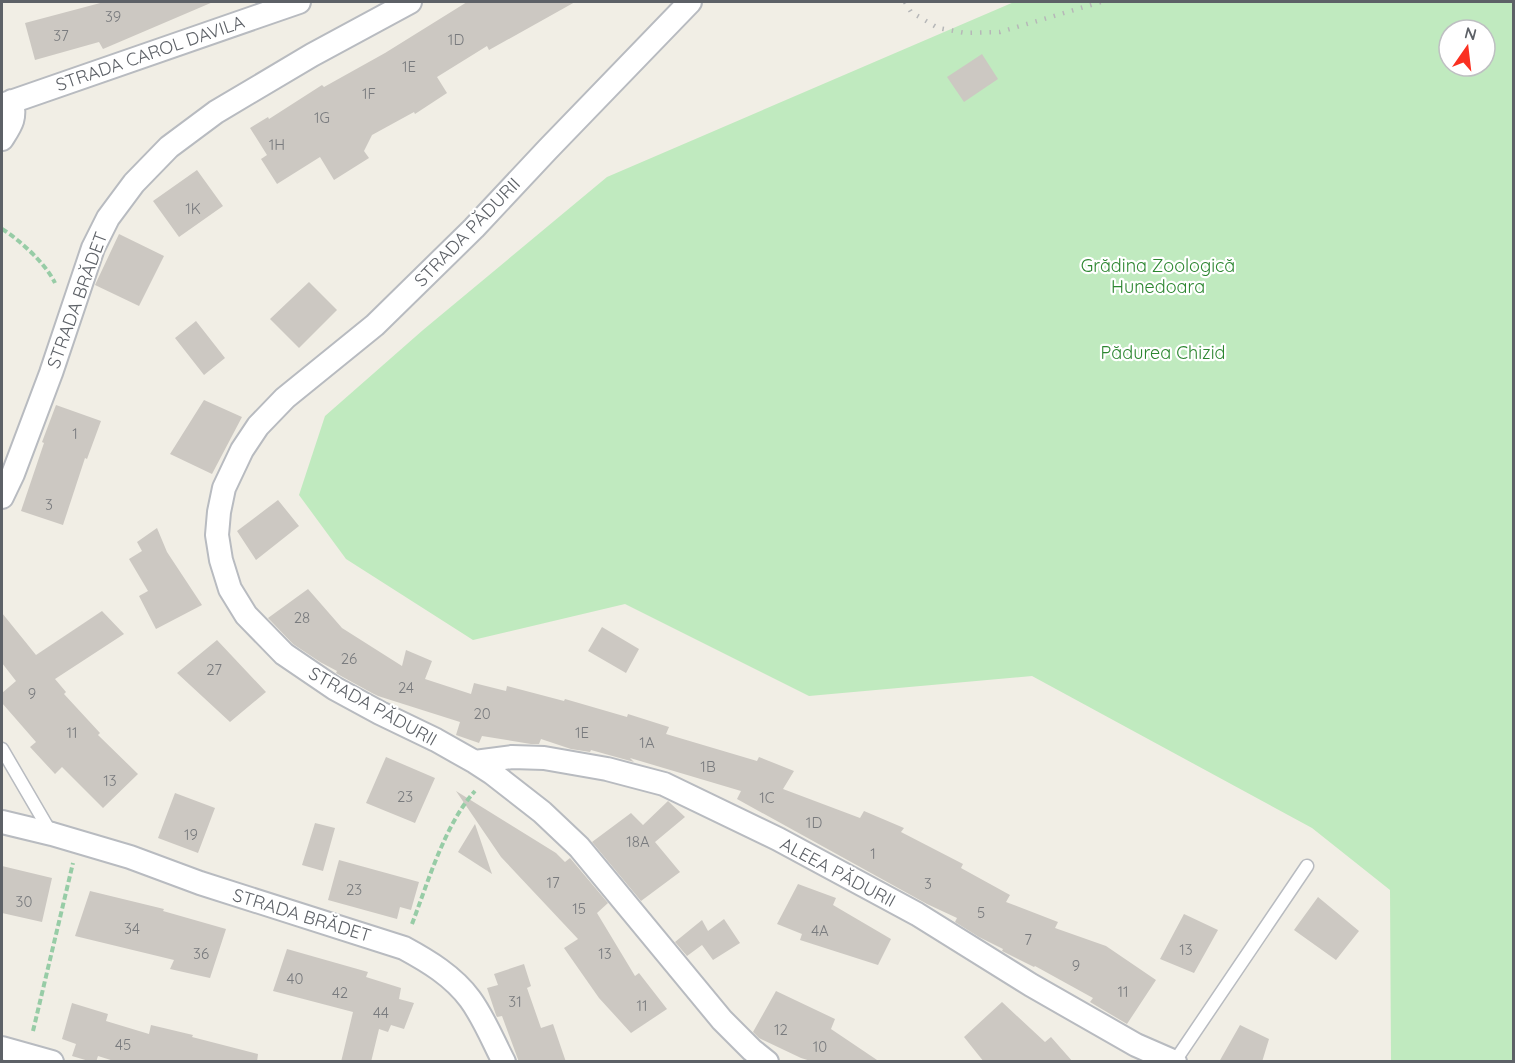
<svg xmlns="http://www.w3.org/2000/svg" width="1515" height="1063" font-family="Quicksand,sans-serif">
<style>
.green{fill:#c0eabf;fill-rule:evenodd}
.building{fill:#ccc8c2}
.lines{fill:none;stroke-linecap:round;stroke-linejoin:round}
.service-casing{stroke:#b8bbc0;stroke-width:15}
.minor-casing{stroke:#b8bbc0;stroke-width:26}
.path{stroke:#97cca6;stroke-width:4;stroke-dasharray:6 3;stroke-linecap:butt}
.service{stroke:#fff;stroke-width:12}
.minor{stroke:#fff;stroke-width:22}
.rail{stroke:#b6b7b8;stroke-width:4.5;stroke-dasharray:1.5 8;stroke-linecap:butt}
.labels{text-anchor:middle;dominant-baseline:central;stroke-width:4.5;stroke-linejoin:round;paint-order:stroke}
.number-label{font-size:15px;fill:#797b7e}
.street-label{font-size:18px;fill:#5d6167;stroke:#fff}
.park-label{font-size:18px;fill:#2c8630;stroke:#fff}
</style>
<rect width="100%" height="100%" fill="#f1eee5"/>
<path class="green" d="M 1014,2 L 1513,2 L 1513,1061 L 1391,1061 L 1390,890 L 1312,828 L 1032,676 L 809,696 L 625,604 L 473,640 L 346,559 L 299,495 L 325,416 L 423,330 L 607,177 ZM 1449,30 L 1485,30 L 1485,66 L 1449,66 Z"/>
<path class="building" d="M 104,2 L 213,2 L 103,49 L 99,42 L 35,60 L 25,23 Z
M 467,2 L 575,2 L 489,50 L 487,46 L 437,77 L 447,93 L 415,114 L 414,112 L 372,135 L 364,151 L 369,158 L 334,180 L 320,157 L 277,184 L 261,159 L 267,155 L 250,128 L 268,117 L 269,119 L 322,85 L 324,87 L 385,53 Z
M 982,54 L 998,79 L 964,102 L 947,77 Z
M 197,170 L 223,206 L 179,237 L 153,201 Z
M 119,234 L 164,256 L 139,306 L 95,285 Z
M 309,282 L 337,310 L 299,348 L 270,319 Z
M 196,321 L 225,358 L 204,375 L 175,338 Z
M 204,400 L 242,417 L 212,474 L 170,454 Z
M 56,405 L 101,421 L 87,459 L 85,458 L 63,525 L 21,511 L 44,443 L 42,442 Z
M 278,500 L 299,526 L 256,560 L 237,531 Z
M 157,528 L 167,552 L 202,605 L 156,629 L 139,596 L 148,591 L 129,559 L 142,551 L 137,542 Z
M 308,589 L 342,628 L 402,666 L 406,650 L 432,661 L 425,679 L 471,694 L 474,683 L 506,691 L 507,686 L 564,701 L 565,699 L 627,717 L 628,714 L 669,727 L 666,734 L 757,761 L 759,757 L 794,771 L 783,789 L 860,818 L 864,811 L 904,828 L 901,832 L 963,864 L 961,868 L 1010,895 L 1006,902 L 1058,922 L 1055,928 L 1106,946 L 1156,980 L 1127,1024 L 1090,1002 L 1093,998 L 1035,966 L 1034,967 L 1002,951 L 1003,949 L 979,937 L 955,922 L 957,918 L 927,904 L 737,799 L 741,791 L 630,758 L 634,762 L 591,750 L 590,752 L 571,749 L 541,739 L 539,744 L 531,744 L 482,736 L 479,743 L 456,735 L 460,722 L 378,696 L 372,693 L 341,676 L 336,673 L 337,671 L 320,662 L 293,644 L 268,618 Z
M 102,611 L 124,634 L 55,679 L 66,692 L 64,694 L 100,733 L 98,735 L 138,774 L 103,808 L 62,767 L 55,774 L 30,747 L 36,742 L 2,703 L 2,693 L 16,681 L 2,663 L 2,613 L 36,655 Z
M 602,627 L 639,649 L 626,673 L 588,651 Z
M 217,640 L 266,692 L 230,722 L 177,673 Z
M 386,757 L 435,778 L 415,823 L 366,803 Z
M 456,791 L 556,853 L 565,862 L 570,858 L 608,903 L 597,913 L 635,976 L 639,973 L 667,1009 L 631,1033 L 599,998 L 564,948 L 578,939 L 501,857 Z
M 175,793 L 215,808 L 198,853 L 158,838 Z
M 668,801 L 685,817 L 655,842 L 680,872 L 641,901 L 592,842 L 631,813 L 643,825 Z
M 315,823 L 335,828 L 323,871 L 302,865 Z
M 475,824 L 492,874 L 458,852 Z
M 339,860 L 419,882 L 411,910 L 400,907 L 397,919 L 328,900 Z
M 2,866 L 52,878 L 42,922 L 2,913 Z
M 798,884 L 836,898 L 833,905 L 891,939 L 878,965 L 800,940 L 802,934 L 777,924 Z
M 90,891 L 164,909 L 163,911 L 226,929 L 210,978 L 170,969 L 174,960 L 75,936 Z
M 1318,897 L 1359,931 L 1336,960 L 1294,930 Z
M 1184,914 L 1218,930 L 1194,973 L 1160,959 Z
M 724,919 L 740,943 L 713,960 L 702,945 L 687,956 L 675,942 L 702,920 L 708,931 Z
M 287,949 L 368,972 L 366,977 L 401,988 L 399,999 L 414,1003 L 404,1029 L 391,1025 L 388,1032 L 379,1029 L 371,1062 L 341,1062 L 353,1012 L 273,991 Z
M 524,964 L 531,986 L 527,988 L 541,1028 L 553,1024 L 566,1062 L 519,1062 L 502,1016 L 497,1017 L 496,1015 L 487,988 L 498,985 L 494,974 Z
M 776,991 L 835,1019 L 831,1029 L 880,1062 L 814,1062 L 801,1058 L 759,1038 L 753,1032 Z
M 1002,1002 L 1045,1042 L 1051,1037 L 1073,1062 L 984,1062 L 964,1037 Z
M 72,1003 L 108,1014 L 106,1021 L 149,1034 L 151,1025 L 193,1035 L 192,1037 L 258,1054 L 257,1062 L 117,1062 L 98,1056 L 96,1062 L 92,1062 L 72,1056 L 76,1044 L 62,1039 Z
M 1240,1025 L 1269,1039 L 1262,1062 L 1219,1062 Z"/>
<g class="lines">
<g class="service-casing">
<path id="service" d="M 2,749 L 51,833
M 1175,1061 L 1307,866"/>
</g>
<g class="minor-casing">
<path id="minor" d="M 690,2 L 548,149 L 474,228 L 375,325 L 285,398 L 258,426 L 242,450 L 224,488 L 219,512 L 217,535 L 221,560 L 230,589 L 246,615 L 284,654 L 334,688 L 380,713 L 436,740 L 475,762 L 492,773 L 542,812 L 579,847 L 722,1020 L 752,1050 L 767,1062
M 2,105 L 299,2
M 2,139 C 11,125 16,119 12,101
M 2,497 L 13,474 L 51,373 L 93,248 L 108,218 L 134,183 L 169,147 L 216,112 L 312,55 L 410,2
M 475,762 L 512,757 L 544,758 L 607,769 L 664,784 L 778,839 L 917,914 L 1031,985 L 1136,1045 L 1175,1062
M 2,822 L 52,834 L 130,857 L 200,883 L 404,948 C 428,961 453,976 470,999 C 484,1018 493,1041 504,1062
M 2,1048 L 52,1062"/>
</g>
<path class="path" d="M 2,229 C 20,240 46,264 55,283
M 412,924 C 428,882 445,824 475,791
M 33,1031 L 73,863"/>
<use href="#service" class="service"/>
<use href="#minor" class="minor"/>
<path class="rail" d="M 905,2 L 911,12 L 938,28 L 965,33 L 1000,32 L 1101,2"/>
</g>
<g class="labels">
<g class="number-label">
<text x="113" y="16">39</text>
<text x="61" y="35">37</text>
<text x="456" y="39">1D</text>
<text x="409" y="66">1E</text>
<text x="369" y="93">1F</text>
<text x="322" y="117">1G</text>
<text x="277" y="144">1H</text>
<text x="193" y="208">1K</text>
<text x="75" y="433">1</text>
<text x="49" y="504">3</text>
<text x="302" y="617">28</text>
<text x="349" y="658">26</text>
<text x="214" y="669">27</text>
<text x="406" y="687">24</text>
<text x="32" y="693">9</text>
<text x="482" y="713">20</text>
<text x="72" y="732">11</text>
<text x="582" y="732">1E</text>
<text x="647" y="742">1A</text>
<text x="708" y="766">1B</text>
<text x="110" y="780">13</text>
<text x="405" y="796">23</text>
<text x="767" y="797">1C</text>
<text x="814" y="822">1D</text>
<text x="191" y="834">19</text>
<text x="638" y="841">18A</text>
<text x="873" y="853">1</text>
<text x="553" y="882">17</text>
<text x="928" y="883">3</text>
<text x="354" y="889">23</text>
<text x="24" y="901">30</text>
<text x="579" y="908">15</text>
<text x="981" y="912">5</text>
<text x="132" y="928">34</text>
<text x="820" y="930">4A</text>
<text x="1028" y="939">7</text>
<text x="1186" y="949">13</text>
<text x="201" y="953">36</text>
<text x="605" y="953">13</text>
<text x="1076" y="965">9</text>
<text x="295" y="978">40</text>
<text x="1123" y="991">11</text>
<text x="340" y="992">42</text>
<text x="515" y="1001">31</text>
<text x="642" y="1005">11</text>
<text x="381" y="1012">44</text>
<text x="781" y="1029">12</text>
<text x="123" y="1044">45</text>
<text x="820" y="1046">10</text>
</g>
<g class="street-label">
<text transform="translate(150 53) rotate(-19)">STRADA CAROL DAVILA</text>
<text transform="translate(467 232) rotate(-46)">STRADA PĂDURII</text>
<text transform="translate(77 300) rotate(-70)">STRADA BRĂDET</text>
<text transform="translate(373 706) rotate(29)">STRADA PĂDURII</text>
<text transform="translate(838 872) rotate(28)">ALEEA PĂDURII</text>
<text transform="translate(302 915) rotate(17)">STRADA BRĂDET</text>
</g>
<g class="park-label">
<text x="1158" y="265">Grădina Zoologică<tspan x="1158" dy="21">Hunedoara</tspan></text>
<text x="1163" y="352">Pădurea Chizid</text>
</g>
</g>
<rect width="1515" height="1063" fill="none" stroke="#5d6167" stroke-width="6"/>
<g transform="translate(1467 48) rotate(14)"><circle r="28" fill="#ffffff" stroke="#bec0c2" stroke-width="1.5"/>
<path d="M0-4.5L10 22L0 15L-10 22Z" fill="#fa3021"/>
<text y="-9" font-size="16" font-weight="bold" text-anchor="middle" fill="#5d6167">N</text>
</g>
</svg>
